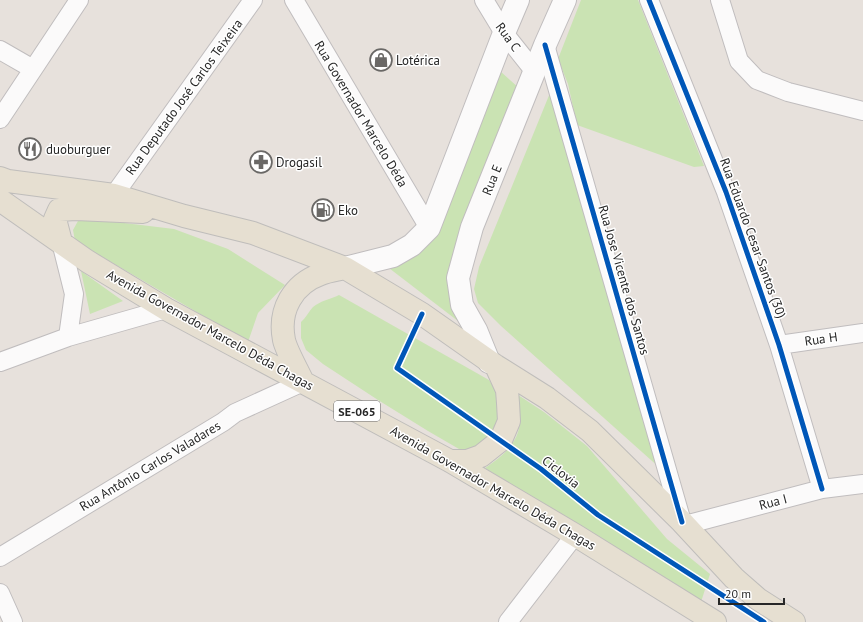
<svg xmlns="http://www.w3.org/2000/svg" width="863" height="622" font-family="'PT Sans',sans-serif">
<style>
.green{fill:#cae3b3}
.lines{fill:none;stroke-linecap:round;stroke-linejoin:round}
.street-casing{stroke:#c0bdbe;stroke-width:20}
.secondary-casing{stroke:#c0bdbe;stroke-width:24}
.primary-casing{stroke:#bfbdbb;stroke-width:24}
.street{stroke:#fbfafa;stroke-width:18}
.secondary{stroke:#fbfafa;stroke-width:22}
.primary{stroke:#e6dfd1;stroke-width:22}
.cycleway-casing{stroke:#fff;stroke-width:8}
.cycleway{stroke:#0057b8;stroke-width:5}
.labels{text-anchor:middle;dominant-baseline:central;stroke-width:3;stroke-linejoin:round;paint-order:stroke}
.shield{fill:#fff;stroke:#686868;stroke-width:1}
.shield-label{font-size:12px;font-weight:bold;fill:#272727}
.street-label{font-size:13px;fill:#272727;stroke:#fff}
.poi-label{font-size:13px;fill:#272727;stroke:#fff;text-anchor:start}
</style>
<rect width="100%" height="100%" fill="#e7e1dc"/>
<path class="green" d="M 581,0 L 638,0 L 704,166 L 694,167 L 577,125 L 568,84 L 558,59 Z
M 500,71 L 519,88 L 451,264 L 471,331 L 385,265 L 399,262 Z
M 550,93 L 661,469 L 501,326 L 478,303 L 474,289 L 479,267 Z
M 91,219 L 174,229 L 228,249 L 285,285 L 258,313 L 248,342 L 75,241 L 73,230 L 78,221 Z
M 81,271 L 123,301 L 90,314 Z
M 339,295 L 489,380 L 497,392 L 499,417 L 489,442 L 477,451 L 459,449 L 428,431 L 378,400 L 323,364 L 306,350 L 301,338 L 301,322 C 306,318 309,311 313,307 C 320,301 331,299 339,295 Z
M 515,393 L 544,412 L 587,446 L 667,539 L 710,574 L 701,602 L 485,468 C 502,457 519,443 520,421 C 520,413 517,402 515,393 Z"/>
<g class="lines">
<g class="street-casing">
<path id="street" d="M 294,0 L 429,228
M 484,0 L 504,33 L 535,72
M 649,0 L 726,192 L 779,345 L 822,489
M 720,0 L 739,61 L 757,80 L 788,92 L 863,111
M 545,45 L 682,522
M 0,50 L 33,69
M 0,119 L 79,0
M 114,195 L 253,0
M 61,242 L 74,294 L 68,337
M 779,345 L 863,333
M 0,362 L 68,337 L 166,309
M 685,525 L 822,489 L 863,484
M 0,557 L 223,422 L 235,413 L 303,382
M 0,593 L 13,622
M 508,622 L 575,535"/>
</g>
<g class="secondary-casing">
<path id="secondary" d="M 345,268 L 393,256 L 412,245 L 429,228 L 504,33 L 518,0
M 489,362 L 476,330 L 462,305 L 458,278 L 472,227 L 545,45 L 565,0"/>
</g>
<g class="primary-casing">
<path id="primary" d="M 0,178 L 8,181 L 114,195 L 184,216 L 253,233 L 345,268 L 422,314 L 496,366 L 547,398 L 590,431 L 682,522 L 734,578 L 758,599 L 794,622
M 0,200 L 87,261 L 166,309 L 450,461 L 575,535 L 715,622
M 61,242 L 55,219 L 59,210 L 76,209 L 143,212
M 303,382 C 298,371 286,350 284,340 C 278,310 293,284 321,274 C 328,271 337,270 345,268
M 450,461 L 467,461 L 481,456 L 501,440 L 509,421 L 508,403 L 507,390 L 496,366"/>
</g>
<use href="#street" class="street"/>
<use href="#secondary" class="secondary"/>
<use href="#primary" class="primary"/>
<g class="cycleway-casing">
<path id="cycleway" d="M 649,0 L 726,192 L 779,345 L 822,489
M 545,45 L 682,522
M 422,314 L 397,368 L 541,469 L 598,515 L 764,622"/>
</g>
<use href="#cycleway" class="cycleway"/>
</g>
<defs>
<g id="shop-ring" transform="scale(1.15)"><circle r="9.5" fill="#fff" stroke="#6a6866" stroke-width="1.5"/><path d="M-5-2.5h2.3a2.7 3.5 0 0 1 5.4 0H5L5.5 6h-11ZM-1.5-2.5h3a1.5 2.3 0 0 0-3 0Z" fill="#6a6866"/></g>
<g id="restaurant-ring" transform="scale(1.15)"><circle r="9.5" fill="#fff" stroke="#6a6866" stroke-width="1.5"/><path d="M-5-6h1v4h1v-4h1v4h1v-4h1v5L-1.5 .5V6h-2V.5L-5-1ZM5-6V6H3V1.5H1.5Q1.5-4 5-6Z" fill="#6a6866"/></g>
<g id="pharmacy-ring" transform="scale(1.15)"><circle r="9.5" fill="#fff" stroke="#6a6866" stroke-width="1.5"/><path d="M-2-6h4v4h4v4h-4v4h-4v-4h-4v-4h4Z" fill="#6a6866"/></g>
<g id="fuel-ring" transform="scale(1.15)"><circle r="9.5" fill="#fff" stroke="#6a6866" stroke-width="1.5"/><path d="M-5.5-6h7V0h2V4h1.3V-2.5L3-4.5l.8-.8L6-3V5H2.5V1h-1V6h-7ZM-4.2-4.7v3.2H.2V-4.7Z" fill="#6a6866"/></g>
</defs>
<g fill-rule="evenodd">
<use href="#shop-ring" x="381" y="60"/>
<use href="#restaurant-ring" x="30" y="149"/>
<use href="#pharmacy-ring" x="261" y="162"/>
<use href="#fuel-ring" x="323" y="210"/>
</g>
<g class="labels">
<rect class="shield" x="334" y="401" width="46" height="20" rx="3"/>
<g class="shield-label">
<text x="357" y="411">SE-065</text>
</g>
<g class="street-label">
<text transform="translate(508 37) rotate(54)">Rua C</text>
<text transform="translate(184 97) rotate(-54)">Rua Deputado José Carlos Teixeira</text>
<text transform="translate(361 114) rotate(59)">Rua Governador Marcelo Déda</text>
<text transform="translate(492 180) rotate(-68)">Rua E</text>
<text transform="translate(753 238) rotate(70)">Rua Eduardo Cesar Santos (30)</text>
<text transform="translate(624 280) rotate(74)">Rua Jose Vicente dos Santos</text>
<text transform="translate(210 330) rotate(29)">Avenida Governador Marcelo Déda Chagas</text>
<text transform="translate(821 339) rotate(-8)">Rua H</text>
<text transform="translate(150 466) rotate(-31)">Rua Antônio Carlos Valadares</text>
<text transform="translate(561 472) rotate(38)">Ciclovia</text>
<text transform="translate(493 488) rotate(30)">Avenida Governador Marcelo Déda Chagas</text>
<text transform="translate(773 502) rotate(-15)">Rua I</text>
</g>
<g class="poi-label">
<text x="396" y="60">Lotérica</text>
<text x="46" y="149">duoburguer</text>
<text x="276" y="162">Drogasil</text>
<text x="338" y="210">Eko</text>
</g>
</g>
<path d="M719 598v6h65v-6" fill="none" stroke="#272727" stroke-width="2"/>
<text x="725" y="598" font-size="12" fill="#272727" stroke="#ffffff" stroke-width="3" paint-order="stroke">20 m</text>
</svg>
